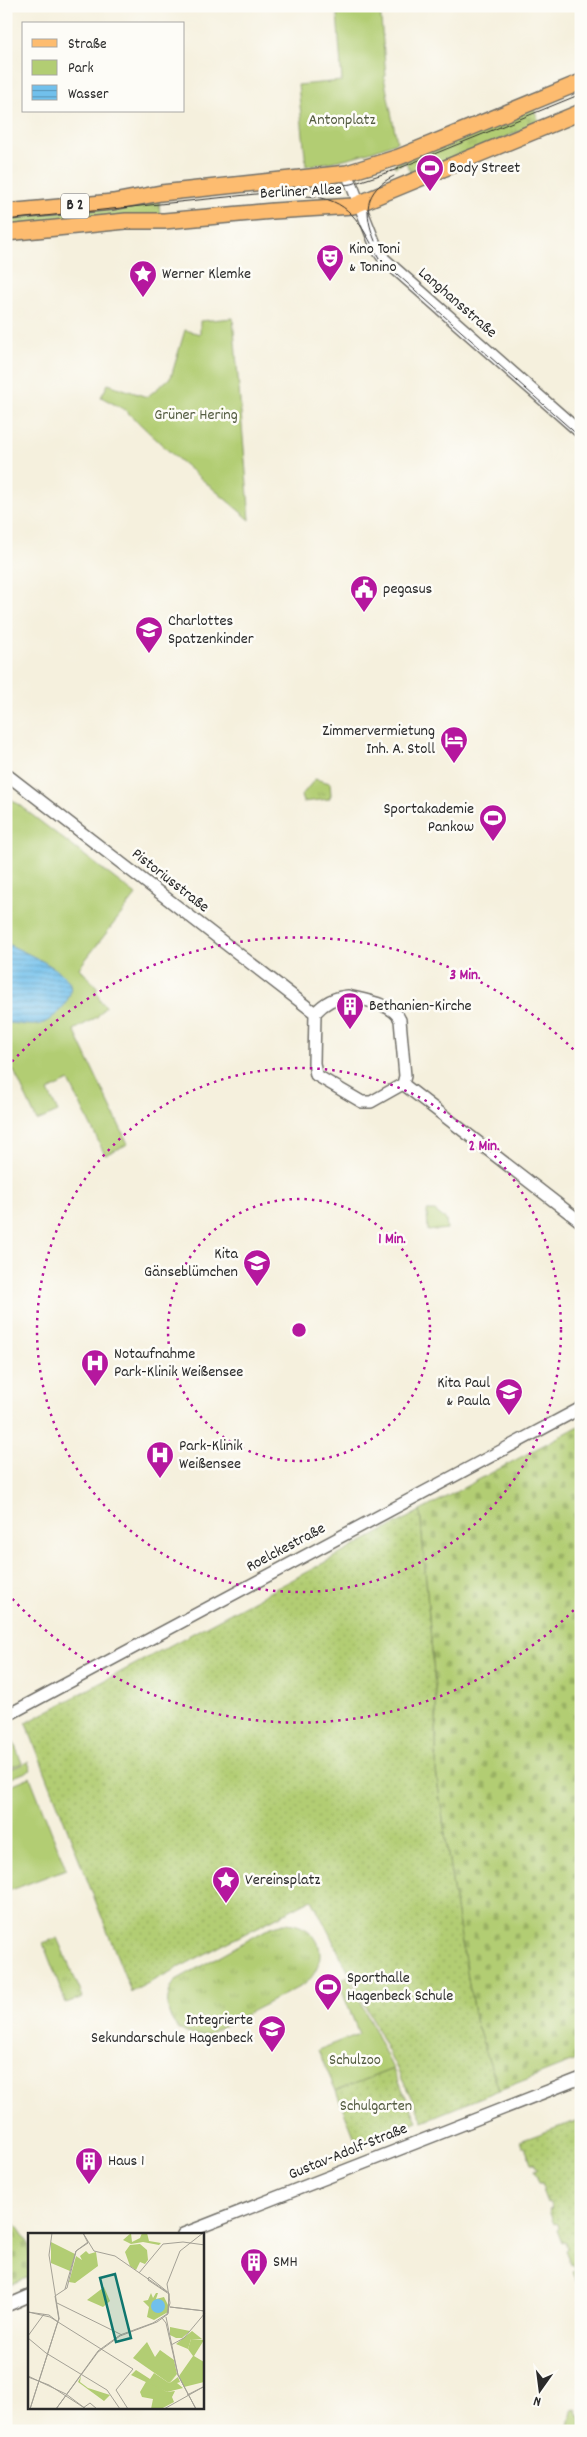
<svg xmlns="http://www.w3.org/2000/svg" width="587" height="2437" font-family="Dekko,sans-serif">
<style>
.grass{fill:url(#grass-tufts);stroke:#6e7c4f}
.cemetery{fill:url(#cemetery-stones);stroke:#6e7c4f}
.park{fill:#b2cd73;stroke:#6e7c4f}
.garden{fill:url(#garden-dots);stroke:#6e7c4f}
.water{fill:url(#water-rules);stroke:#4e768c}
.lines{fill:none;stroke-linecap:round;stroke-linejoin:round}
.minor-casing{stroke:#727069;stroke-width:14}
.major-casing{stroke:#727069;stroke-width:18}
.minor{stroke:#fff;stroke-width:11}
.major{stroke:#fdbc6f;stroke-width:15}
.tram{stroke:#2b2b2b;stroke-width:1}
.ring{fill:none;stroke:#b5179e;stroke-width:2.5;stroke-dasharray:2.5 5}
.labels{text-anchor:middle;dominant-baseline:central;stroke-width:5;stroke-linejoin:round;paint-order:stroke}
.shield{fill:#fdfcf7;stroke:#6a6a68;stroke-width:1}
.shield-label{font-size:15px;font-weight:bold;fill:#2b2b2b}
.park-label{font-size:16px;fill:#545c41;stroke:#fdfcf7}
.poi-label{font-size:16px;fill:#2b2b2b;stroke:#fdfcf7;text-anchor:start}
.street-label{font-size:16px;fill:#2b2b2b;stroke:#fdfcf7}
.inset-road{fill:none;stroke:#a4a196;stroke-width:1}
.view{fill:#0f766e;fill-opacity:0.15;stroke:#0f766e;stroke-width:2.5}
.inset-edge{fill:none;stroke:#2b2b2b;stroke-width:2.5}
.centre{fill:#b5179e;stroke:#fdfcf7;stroke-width:2.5}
.ring-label{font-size:15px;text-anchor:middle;font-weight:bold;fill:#b5179e;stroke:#fdfcf7;stroke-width:5;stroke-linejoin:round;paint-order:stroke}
</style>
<defs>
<pattern id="grass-tufts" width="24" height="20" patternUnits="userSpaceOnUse" patternTransform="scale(1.25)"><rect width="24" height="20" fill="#b2cd73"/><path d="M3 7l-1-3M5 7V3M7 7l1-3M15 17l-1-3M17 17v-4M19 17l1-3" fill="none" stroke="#99b064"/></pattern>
<pattern id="cemetery-stones" width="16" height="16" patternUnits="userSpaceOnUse" patternTransform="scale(1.25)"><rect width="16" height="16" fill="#b2cd73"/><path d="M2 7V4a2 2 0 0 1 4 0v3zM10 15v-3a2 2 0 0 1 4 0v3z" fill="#99b064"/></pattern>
<pattern id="garden-dots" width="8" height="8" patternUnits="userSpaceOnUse" patternTransform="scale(1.25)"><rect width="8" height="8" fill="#b2cd73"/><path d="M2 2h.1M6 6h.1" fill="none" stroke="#99b064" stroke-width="1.8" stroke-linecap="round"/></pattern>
<pattern id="water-rules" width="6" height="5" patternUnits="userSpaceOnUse" patternTransform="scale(1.25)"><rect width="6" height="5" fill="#71c0ec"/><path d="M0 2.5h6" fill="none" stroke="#5d9cbf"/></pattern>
</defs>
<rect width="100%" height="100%" fill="#fdfcf7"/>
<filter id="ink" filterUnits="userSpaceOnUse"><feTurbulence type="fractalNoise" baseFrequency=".02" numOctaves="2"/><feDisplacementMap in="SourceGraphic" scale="10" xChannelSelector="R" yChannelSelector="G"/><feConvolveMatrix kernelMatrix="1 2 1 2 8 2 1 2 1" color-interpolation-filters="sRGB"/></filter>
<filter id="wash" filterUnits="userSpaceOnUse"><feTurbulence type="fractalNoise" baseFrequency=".0096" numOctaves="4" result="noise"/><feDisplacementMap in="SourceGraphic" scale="20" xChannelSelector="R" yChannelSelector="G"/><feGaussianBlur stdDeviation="1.12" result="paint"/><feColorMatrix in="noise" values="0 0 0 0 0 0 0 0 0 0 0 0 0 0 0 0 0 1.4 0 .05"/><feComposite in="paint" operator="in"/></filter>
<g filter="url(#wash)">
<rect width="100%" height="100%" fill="#f5f0dd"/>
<path class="grass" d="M 533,107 L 540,123 L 404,180 L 402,176 L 410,172 L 406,162 L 395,167 L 394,164 Z
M 159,199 L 160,217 L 6,228 L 6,218 Z
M 315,779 L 330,783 L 331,795 L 329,799 L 303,802 L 301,796 Z
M 284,1923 C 321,1924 332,1960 305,1984 L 208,2034 C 174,2043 156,2005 176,1980 L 273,1926 Z
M 57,1938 L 83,1997 L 66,2003 L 43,1943 Z
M 576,2409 L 581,2419 L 581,2431 L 568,2431 L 572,2410 Z"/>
<path class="cemetery" d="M 581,1425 L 581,2058 L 499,2090 L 475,2020 L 455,1902 L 436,1772 L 436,1700 L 420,1511 Z
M 6,2210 L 29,2244 L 29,2277 L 6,2286 Z"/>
<path class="park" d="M 380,8 L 386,76 L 384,77 L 397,142 C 367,154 338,162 306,166 L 298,85 L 342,81 L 337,13 Z
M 233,318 L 250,520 L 172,454 L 125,410 L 101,397 L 108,384 L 147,397 L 171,377 L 185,330 L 200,334 L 200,321 Z
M 6,795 L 136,895 L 79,968 L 98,988 L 96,990 L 101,1002 L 106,1006 L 97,1017 L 74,1030 L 128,1144 L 105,1155 L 69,1081 L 48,1091 L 58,1112 L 37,1121 L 14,1071 L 6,1069 Z
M 427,1211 L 435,1211 L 446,1220 L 447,1229 L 428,1231 Z
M 13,1741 L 22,1763 L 6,1769 L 6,1744 Z
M 28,1762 L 31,1770 L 6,1780 L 6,1771 Z
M 30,1777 L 66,1869 L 6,1892 L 6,1787 Z
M 348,1976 L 393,2069 L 336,2091 L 318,2050 L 359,2034 L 338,1981 Z"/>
<path class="garden" d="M 420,1511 L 436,1700 L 436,1772 L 455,1902 L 475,2020 L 499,2090 L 423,2121 L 312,1899 L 131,1992 L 26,1723 Z
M 393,2069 L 417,2121 L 357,2144 L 336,2091 Z
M 581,2119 L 581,2288 L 579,2288 L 573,2272 L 576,2270 L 573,2264 L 571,2265 L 565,2250 L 567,2248 L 565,2242 L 562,2243 L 557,2230 L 559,2228 L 557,2222 L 554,2223 L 549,2210 L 552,2209 L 549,2202 L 547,2203 L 542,2190 L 544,2189 L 542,2183 L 539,2183 L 534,2170 L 537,2169 L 534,2163 L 531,2163 L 525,2147 L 522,2147 L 520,2141 Z"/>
<path class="water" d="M 6,943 C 23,952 54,964 67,979 C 80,993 55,1020 41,1024 C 31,1027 17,1023 6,1023 Z"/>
</g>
<g filter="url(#ink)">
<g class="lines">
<g class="minor-casing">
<path id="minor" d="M 347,173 L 377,249 L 384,259 L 581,433
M 6,774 L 315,1013
M 348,996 C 364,1000 394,1004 400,1020 L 405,1076 L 403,1084 L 371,1102 L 362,1102 L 316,1075 L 314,1063 L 315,1013 C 324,1003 334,997 348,996 Z
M 403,1084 L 581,1222
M 6,1716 L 581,1408
M 183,2234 L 581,2078
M 6,2306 L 29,2296"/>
</g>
<g class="major-casing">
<path id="major" d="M 6,212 L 113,202 L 161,193 L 347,173 L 399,157 L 581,82
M 6,233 L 126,221 L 164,221 L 273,211 L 353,206 L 581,112"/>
</g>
<use href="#minor" class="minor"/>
<use href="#major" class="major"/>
<path class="tram" d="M 306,196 C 350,198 360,223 379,258 L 581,438
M 6,220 L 352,184 L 395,170 L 581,94
M 375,241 C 364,213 363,191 394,176"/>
</g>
</g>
<g class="ring">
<circle cx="299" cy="1330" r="131"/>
<circle cx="299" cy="1330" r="262"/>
<path d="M579 1605A393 393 0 0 1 7 1593M7 1067A393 393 0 0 1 579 1055"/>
</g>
<defs>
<g id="stadium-pin" transform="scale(1.4375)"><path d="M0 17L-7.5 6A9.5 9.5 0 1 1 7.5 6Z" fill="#b5179e" stroke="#fdfcf7"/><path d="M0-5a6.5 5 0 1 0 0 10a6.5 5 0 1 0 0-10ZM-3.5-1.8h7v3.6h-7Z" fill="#fff"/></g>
<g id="theatre-pin" transform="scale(1.4375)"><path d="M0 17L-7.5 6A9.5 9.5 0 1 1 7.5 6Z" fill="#b5179e" stroke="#fdfcf7"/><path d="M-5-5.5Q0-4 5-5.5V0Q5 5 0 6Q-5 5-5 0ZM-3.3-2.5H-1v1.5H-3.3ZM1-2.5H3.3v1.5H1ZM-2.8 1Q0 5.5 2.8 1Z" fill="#fff"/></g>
<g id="sight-pin" transform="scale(1.4375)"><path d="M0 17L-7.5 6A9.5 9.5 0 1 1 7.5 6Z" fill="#b5179e" stroke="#fdfcf7"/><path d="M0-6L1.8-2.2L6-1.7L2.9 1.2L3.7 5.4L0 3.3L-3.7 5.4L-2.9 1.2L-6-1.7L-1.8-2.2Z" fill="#fff"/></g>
<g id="civic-pin" transform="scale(1.4375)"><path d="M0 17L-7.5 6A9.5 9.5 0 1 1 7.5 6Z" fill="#b5179e" stroke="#fdfcf7"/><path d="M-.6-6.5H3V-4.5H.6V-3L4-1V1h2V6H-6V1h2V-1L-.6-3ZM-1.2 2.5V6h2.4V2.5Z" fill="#fff"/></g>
<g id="school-pin" transform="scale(1.4375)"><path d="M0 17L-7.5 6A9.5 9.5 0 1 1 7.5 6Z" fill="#b5179e" stroke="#fdfcf7"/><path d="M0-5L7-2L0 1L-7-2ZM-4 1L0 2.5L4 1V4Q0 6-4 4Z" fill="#fff"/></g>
<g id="hotel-pin" transform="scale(1.4375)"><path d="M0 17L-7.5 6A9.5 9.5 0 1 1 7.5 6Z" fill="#b5179e" stroke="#fdfcf7"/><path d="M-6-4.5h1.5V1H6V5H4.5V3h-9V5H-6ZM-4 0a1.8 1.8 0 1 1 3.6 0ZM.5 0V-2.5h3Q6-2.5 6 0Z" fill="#fff"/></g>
<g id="building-pin" transform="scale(1.4375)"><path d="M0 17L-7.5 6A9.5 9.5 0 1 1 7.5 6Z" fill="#b5179e" stroke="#fdfcf7"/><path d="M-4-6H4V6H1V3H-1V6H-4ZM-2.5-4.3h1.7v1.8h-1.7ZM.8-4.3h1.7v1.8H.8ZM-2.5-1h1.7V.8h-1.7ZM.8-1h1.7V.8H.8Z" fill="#fff"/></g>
<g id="hospital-pin" transform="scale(1.4375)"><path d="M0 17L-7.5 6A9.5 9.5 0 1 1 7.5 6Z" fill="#b5179e" stroke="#fdfcf7"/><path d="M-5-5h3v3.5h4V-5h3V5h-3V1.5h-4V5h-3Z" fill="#fff"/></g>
</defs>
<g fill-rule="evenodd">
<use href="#stadium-pin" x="430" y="168"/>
<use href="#theatre-pin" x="330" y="258"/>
<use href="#sight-pin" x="143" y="274"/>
<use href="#civic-pin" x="364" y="589"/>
<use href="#school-pin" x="149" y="630"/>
<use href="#hotel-pin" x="454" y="740"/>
<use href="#stadium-pin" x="493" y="818"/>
<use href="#building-pin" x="350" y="1006"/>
<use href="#school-pin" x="257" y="1263"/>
<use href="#hospital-pin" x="95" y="1363"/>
<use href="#school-pin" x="509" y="1392"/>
<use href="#hospital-pin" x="160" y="1455"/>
<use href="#sight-pin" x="226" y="1880"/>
<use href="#stadium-pin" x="328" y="1987"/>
<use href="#school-pin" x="272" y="2029"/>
<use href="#building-pin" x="89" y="2161"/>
<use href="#building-pin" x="254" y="2262"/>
</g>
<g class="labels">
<rect class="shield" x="61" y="193.5" width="28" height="25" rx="4"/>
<g class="shield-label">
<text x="75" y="206">B 2</text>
</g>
<g class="park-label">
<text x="342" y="120">Antonplatz</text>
<text x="196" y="415">Grüner Hering</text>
<text x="355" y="2060">Schulzoo</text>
<text x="376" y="2106">Schulgarten</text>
</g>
<g class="poi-label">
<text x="449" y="168">Body Street</text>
<text x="349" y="249">Kino Toni<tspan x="349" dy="18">&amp; Tonino</tspan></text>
<text x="162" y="274">Werner Klemke</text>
<text x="383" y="589">pegasus</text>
<text x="168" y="621">Charlottes<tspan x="168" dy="18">Spatzenkinder</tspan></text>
<text x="435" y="731" text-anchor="end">Zimmervermietung<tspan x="435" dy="18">Inh. A. Stoll</tspan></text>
<text x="474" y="809" text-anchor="end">Sportakademie<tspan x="474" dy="18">Pankow</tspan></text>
<text x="369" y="1006">Bethanien-Kirche</text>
<text x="238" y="1254" text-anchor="end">Kita<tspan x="238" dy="18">Gänseblümchen</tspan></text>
<text x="114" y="1354">Notaufnahme<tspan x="114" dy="18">Park-Klinik Weißensee</tspan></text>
<text x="490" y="1383" text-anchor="end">Kita Paul<tspan x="490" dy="18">&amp; Paula</tspan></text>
<text x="179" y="1446">Park-Klinik<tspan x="179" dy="18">Weißensee</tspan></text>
<text x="245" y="1880">Vereinsplatz</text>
<text x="347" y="1978">Sporthalle<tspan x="347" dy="18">Hagenbeck Schule</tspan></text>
<text x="253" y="2020" text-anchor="end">Integrierte<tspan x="253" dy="18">Sekundarschule Hagenbeck</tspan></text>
<text x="108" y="2161">Haus 1</text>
<text x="273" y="2262">SMH</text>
</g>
<g class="street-label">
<text transform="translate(301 192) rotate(-3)">Berliner Allee</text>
<text transform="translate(457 303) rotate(41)">Langhansstraße</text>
<text transform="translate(170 881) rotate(38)">Pistoriusstraße</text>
<text transform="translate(286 1548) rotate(-28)">Roelckestraße</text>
<text transform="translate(348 2152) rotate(-22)">Gustav-Adolf-Straße</text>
</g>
</g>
<g transform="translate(28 2233)">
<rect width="176" height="176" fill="#f5f0dd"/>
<path d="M 76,54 L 82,68 L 75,74 L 59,67 ZM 142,94 L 162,98 L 154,105 L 148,105 L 142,102 ZM 119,109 L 127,124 L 132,117 L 146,127 L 149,141 L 141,150 L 105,125 Z" fill="#b2cd73"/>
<path d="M 112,11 L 119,17 L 120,27 L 117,31 L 112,29 L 108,37 L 102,33 L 97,19 L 102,12 ZM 123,60 L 125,65 L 128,60 L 130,60 L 128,66 L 136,64 L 140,72 L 140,79 L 126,87 L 119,84 L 121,74 L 115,68 L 120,67 ZM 163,106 L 176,107 L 166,123 L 176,129 L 176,149 L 156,154 L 151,143 L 165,123 L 160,116 ZM 53,143 L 52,149 L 60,155 L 82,162 L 76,168 L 50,149 ZM 119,147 L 139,159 L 147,158 L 144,164 L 146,169 L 133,176 L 123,176 L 125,166 L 114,164 L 112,159 Z" fill="#b2cd73"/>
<path d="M 103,0 L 104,9 L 112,5 L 114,0 L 119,0 L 121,8 L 133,10 L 131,12 L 115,9 L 103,11 L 95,7 ZM 23,9 L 47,21 L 42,38 L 23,30 ZM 58,18 L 61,21 L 68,19 L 70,33 L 47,50 L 41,49 L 48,23 L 54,27 L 52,23 ZM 164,98 L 174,106 L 163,106 L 160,116 L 148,111 ZM 108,137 L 122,146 L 126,140 L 141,150 L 149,141 L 142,150 L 150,144 L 152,149 L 149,150 L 155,155 L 139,159 L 103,142 Z" fill="#b2cd73"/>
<path d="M123 73a7 7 0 1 1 14 0a7 7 0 1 1-14 0Z" fill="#71c0ec"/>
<path class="inset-road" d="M 55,0 L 66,18 L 87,23 L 139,59M 111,40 L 135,11 L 155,9 L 177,12M 37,56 L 48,18 L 60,9M 29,70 L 94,102M 142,74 L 177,78M 142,74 L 177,78M 0,79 L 22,84 L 105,136 L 88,157 L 100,176M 0,79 L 21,82 L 30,89M 138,84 L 150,142 L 168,176M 134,85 L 138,90 L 150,142 L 168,176M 31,87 L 27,63 L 39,55 L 48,18 L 60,10 L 55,0M 0,103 L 16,81M 0,105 L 18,120 L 79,157 L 92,176M 143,112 L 156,105 L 177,80M 0,143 L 38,161 L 58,176M 0,144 L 21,152 L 58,176M 159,162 L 177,153M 55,175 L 62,170 L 69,176M 2,176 L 31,85 L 21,22 L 24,0M 2,176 L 31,85M 28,176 L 70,118 L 92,102 L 125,90 L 139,81 L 142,70 L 139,51 L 152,18 L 175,0M 28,176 L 70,119 L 92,103 L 129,89 L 140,81 L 141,61 L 120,47 L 121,44 L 141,60 L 140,80M 136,176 L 177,153"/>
<path class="view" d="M 87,41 L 103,105 L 88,109 L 72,45 Z"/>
<rect width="176" height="176" class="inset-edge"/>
</g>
<circle cx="299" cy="1330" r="8" class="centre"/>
<g class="ring-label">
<text x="465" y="979">3 Min.</text>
<text x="484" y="1150">2 Min.</text>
<text x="392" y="1243">1 Min.</text>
</g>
<rect width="587" height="2437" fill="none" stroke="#fdfcf7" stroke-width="25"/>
<rect x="22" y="22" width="162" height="90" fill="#fdfcf7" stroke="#a9a8a5"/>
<rect x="32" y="39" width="25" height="8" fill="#fdbc6f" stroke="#a9a8a5"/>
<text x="68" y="48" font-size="15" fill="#2b2b2b">Straße</text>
<rect x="32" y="60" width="25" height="15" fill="#b2cd73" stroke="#a9a8a5"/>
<text x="68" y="72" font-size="15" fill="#2b2b2b">Park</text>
<rect x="32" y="85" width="25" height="15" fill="url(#water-rules)" stroke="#a9a8a5"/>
<text x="68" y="98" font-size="15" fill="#2b2b2b">Wasser</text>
<g transform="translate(540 2390) rotate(194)" stroke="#fdfcf7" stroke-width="4" paint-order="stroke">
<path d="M0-4L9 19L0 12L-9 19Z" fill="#2b2b2b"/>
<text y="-8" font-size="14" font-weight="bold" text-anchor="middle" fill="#2b2b2b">N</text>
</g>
</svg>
